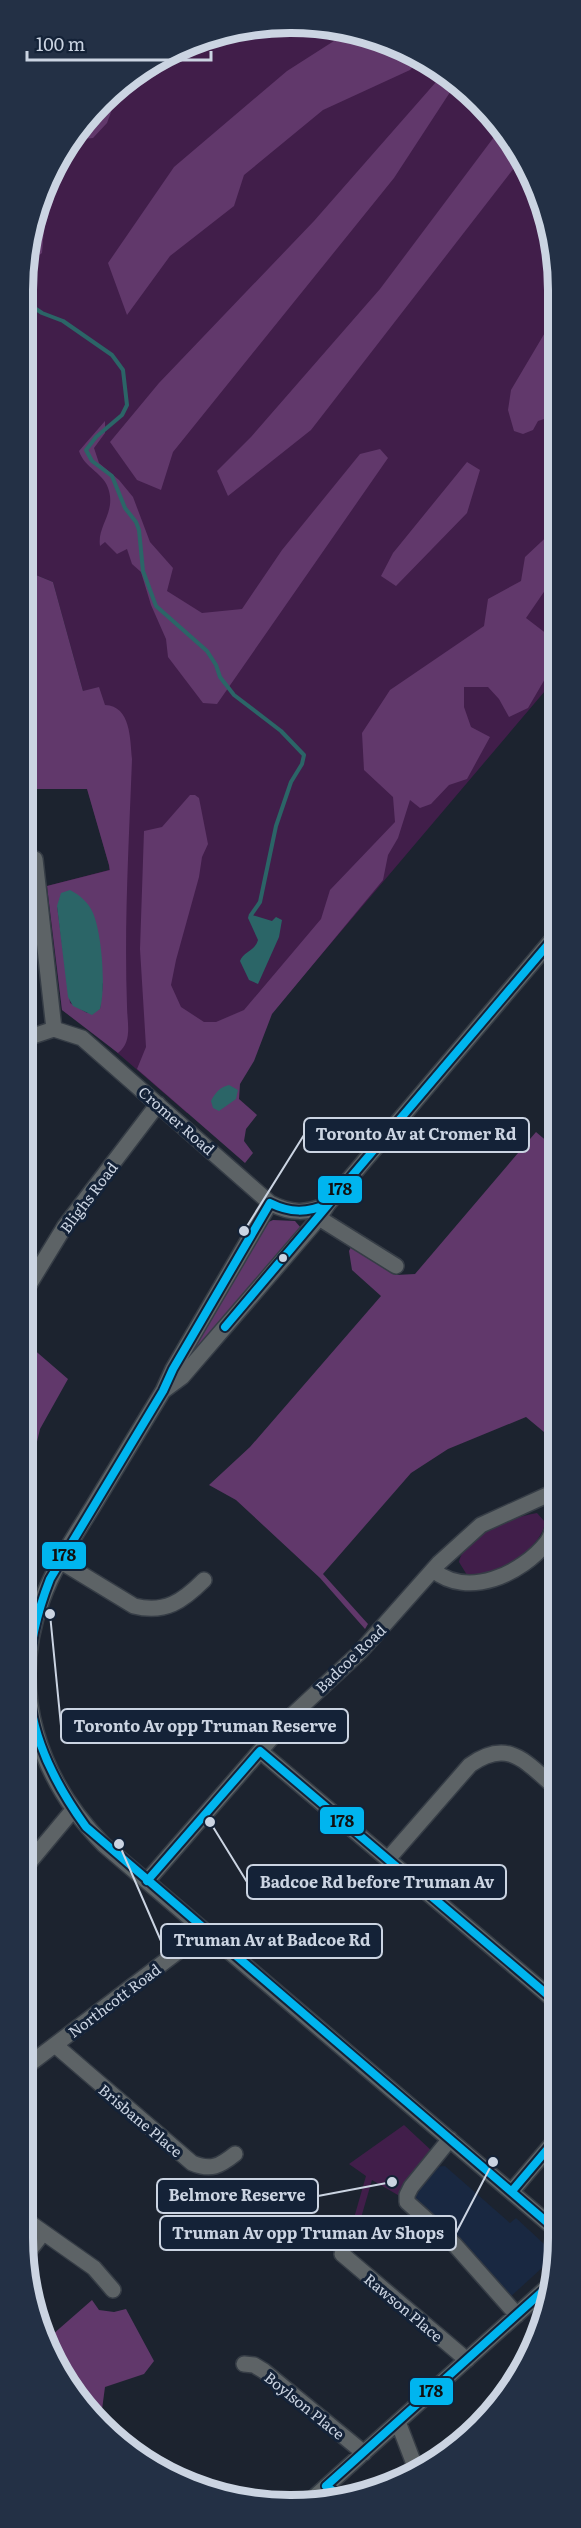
<svg xmlns="http://www.w3.org/2000/svg" width="581" height="2528" font-family="Literata,serif">
<style>
.built{fill:#192841}
.green{fill:#411e4a}
.forest{fill:#61386b;fill-rule:evenodd}
.water{fill:#2b6567}
.lines{fill:none;stroke-linecap:round;stroke-linejoin:round}
.stream{stroke:#2b6567;stroke-width:4}
.minor-casing{stroke:#363d46;stroke-width:18}
.minor{stroke:#5d6366;stroke-width:15}
.bus-1-casing{stroke:#142237;stroke-width:12}
.bus-1{stroke:#00b5ef;stroke-width:8}
.bus-dot{fill:#cbd4e2;stroke:#142237;stroke-width:2}
.labels{text-anchor:middle;dominant-baseline:central;stroke-width:6;stroke-linejoin:round;paint-order:stroke}
.street-label{font-size:15px;fill:#cbd4e2;stroke:#142237}
.rim{fill:none;stroke:#cbd4e2;stroke-width:8}
.leader{fill:none;stroke:#cbd4e2;stroke-width:2}
.callout-dot{fill:#cbd4e2;stroke:#142237;stroke-width:2}
.callout{fill:#142237;stroke:#cbd4e2;stroke-width:2}
.callout-label{font-size:16px;text-anchor:middle;font-weight:bold;fill:#cbd4e2}
.line-badge{stroke:#142237;stroke-width:2}
.pale-badge-label{font-size:16px;text-anchor:middle;font-weight:bold;fill:#111}
</style>
<rect width="100%" height="100%" fill="#1c232f"/>
<path class="built" d="M 445,2166 L 510,2223 L 516,2218 L 556,2255 L 508,2299 L 414,2204 L 413,2192 L 434,2167 Z"/>
<path class="green" d="M 326,25 L 409,50 L 480,101 L 531,172 L 556,256 L 556,678 L 187,1113 L 98,1036 L 62,1010 L 47,886 L 109,870 L 109,865 L 87,788 L 83,691 L 53,582 L 24,570 L 25,255 L 59,156 L 128,78 L 221,32 Z
M 537,1513 L 545,1522 C 543,1542 514,1564 496,1572 C 488,1575 476,1574 467,1575 L 459,1562 C 465,1535 512,1517 537,1513 Z
M 404,2125 L 433,2152 L 403,2198 L 372,2180 L 356,2235 L 350,2232 L 366,2176 L 349,2164 Z"/>
<path class="forest" d="M 348,32 L 409,50 L 421,58 L 410,70 L 323,110 L 244,175 L 234,206 L 170,256 L 127,315 L 108,263 L 174,167 L 287,71 Z
M 216,34 L 114,104 L 107,123 L 93,138 L 73,140 L 128,78 Z
M 443,74 L 456,83 L 394,178 L 173,452 L 161,490 L 137,480 L 110,442 L 159,383 L 314,221 Z
M 500,129 L 521,159 L 311,430 L 228,496 L 217,471 L 251,437 L 380,289 Z
M 72,141 L 44,229 L 42,253 L 25,266 L 25,255 L 59,156 Z
M 556,314 L 556,415 L 538,421 L 533,430 L 523,434 L 514,431 L 508,410 L 511,390 Z
M 105,421 L 105,433 L 94,448 L 99,463 L 119,480 L 133,497 L 150,542 L 173,568 L 167,591 L 202,613 L 242,609 L 282,550 L 360,454 L 380,449 L 388,458 L 217,704 L 203,703 L 168,657 L 166,639 L 151,605 L 141,572 L 132,564 L 127,549 L 117,554 L 105,542 L 100,546 C 97,526 115,514 109,491 C 105,473 84,468 79,451 Z
M 467,462 L 480,470 L 467,513 L 396,586 L 381,576 L 393,553 Z
M 556,528 L 556,589 L 548,586 L 526,618 L 556,641 L 556,660 L 528,708 L 509,717 L 499,699 L 488,687 L 464,687 L 464,707 L 471,727 L 490,737 L 467,779 L 449,785 L 431,804 L 420,808 L 410,800 L 398,838 L 388,855 L 383,880 L 272,1014 L 254,1061 L 240,1084 L 239,1099 L 257,1115 L 246,1129 L 244,1141 L 253,1153 L 245,1163 L 137,1069 L 146,1047 L 140,949 L 144,831 L 162,827 L 190,795 L 195,795 L 199,798 L 208,844 L 202,857 L 199,877 L 176,960 L 171,985 L 181,1007 L 204,1022 L 216,1022 L 244,1010 L 321,919 L 330,890 L 395,822 L 393,797 L 364,770 L 362,733 L 390,690 L 484,626 L 488,599 L 521,581 L 525,557 Z
M 24,570 L 53,582 L 83,691 L 99,687 L 105,705 C 131,706 130,739 132,759 C 129,841 124,924 127,1006 C 127,1022 133,1042 118,1053 L 62,1010 L 47,886 L 110,870 L 109,865 L 87,789 L 24,789 ZM 57,906 L 103,984 L 100,1009 L 87,1013 L 70,1003 Z
M 536,1132 L 556,1149 L 556,1442 L 526,1417 L 448,1449 L 411,1473 L 323,1574 L 368,1624 L 365,1629 L 320,1578 L 236,1500 L 209,1485 L 250,1447 L 381,1296 L 352,1270 L 349,1251 L 352,1245 L 396,1275 L 415,1274 Z
M 273,1220 L 295,1221 L 301,1228 L 174,1375 L 264,1224 Z
M 24,1341 L 68,1379 L 40,1429 L 32,1463 L 23,1456 Z
M 92,2300 L 99,2310 L 114,2312 L 126,2309 L 154,2361 L 144,2374 L 105,2387 L 101,2417 L 88,2412 L 44,2342 Z"/>
<path class="water" d="M 70,890 C 81,896 88,902 93,913 C 102,934 106,987 100,1009 L 92,1015 L 73,1006 L 68,997 L 57,906 L 61,893 Z
M 249,914 L 272,921 L 276,917 L 282,920 L 279,937 L 258,984 L 249,980 L 240,961 C 243,952 255,951 258,940 L 248,918 Z
M 229,1085 L 238,1090 L 236,1099 L 219,1111 L 213,1108 L 211,1101 C 215,1093 220,1087 229,1085 Z"/>
<g class="lines">
<path class="stream" d="M 25,295 L 33,307 L 42,313 L 63,321 L 112,355 L 123,370 L 127,405 L 122,415 L 96,437 L 86,450 L 92,461 L 112,476 L 125,508 L 136,522 L 139,530 L 143,571 L 156,606 L 207,651 L 216,665 L 220,677 L 234,695 L 281,731 L 304,755 L 302,764 L 291,782 L 276,826 L 260,902 L 251,915"/>
<g class="minor-casing">
<path id="minor" d="M 35,859 L 54,1029
M 24,1039 L 54,1029 L 82,1038 L 270,1203 C 291,1214 307,1214 328,1204
M 270,1203 L 173,1369 L 163,1391 C 139,1430 116,1469 92,1508 C 74,1537 54,1567 42,1600 C 8,1690 39,1779 104,1845 L 556,2230
M 319,1218 L 396,1266
M 24,1293 L 65,1226 L 158,1104
M 163,1391 L 182,1377 L 319,1218 L 328,1204 L 556,935
M 60,1561 L 134,1606 C 165,1614 183,1601 204,1580
M 433,1570 C 468,1599 522,1574 547,1542 C 552,1536 554,1524 556,1517
M 260,1751 L 556,2002
M 388,1859 L 470,1765 C 509,1737 526,1763 556,1788
M 23,1870 L 73,1810
M 147,1881 L 287,1720 L 360,1652 L 439,1563 L 481,1525 L 556,1491
M 55,2045 L 192,2163 C 211,2171 220,2166 235,2154
M 23,2069 L 205,1931
M 450,2139 L 411,2187 L 407,2195 L 407,2202 L 454,2244 L 517,2315
M 512,2191 L 556,2139
M 23,2218 L 94,2268 L 113,2290
M 342,2254 L 467,2360
M 26,2255 L 43,2233
M 244,2364 L 254,2365 L 264,2371 L 364,2453
M 398,2422 L 416,2469
M 310,2501 L 553,2282"/>
</g>
<use href="#minor" class="minor"/>
<g class="bus-1-casing">
<path id="bus-1" d="M 556,935 L 328,1204 C 307,1213 290,1213 270,1203 L 173,1369 L 163,1391 L 50,1579 C 12,1676 26,1744 86,1827 L 556,2230
M 225,1327 L 338,1193
M 147,1881 L 260,1751 L 556,2002
M 512,2191 L 556,2139
M 344,2498 L 326,2486 L 553,2282"/>
</g>
<use href="#bus-1" class="bus-1"/>
</g>
<circle class="bus-dot" cx="283" cy="1258" r="5"/>
<g class="labels">
<g class="street-label">
<text transform="translate(177 1120) rotate(41)">Cromer Road</text>
<text transform="translate(88 1197) rotate(-53)">Blighs Road</text>
<text transform="translate(350 1658) rotate(-44)">Badcoe Road</text>
<text transform="translate(114 2000) rotate(-37)">Northcott Road</text>
<text transform="translate(141 2120) rotate(40)">Brisbane Place</text>
<text transform="translate(404 2307) rotate(40)">Rawson Place</text>
<text transform="translate(305 2405) rotate(39)">Boylson Place</text>
</g>
</g>
<path d="M0 0H581V2528H0ZM290 33H291A257 257 0 0 1 548 290V2238A257 257 0 0 1 291 2495H290A257 257 0 0 1 33 2238V290A257 257 0 0 1 290 33Z" fill="#233045" fill-rule="evenodd"/>
<path class="rim" d="M290 33H291A257 257 0 0 1 548 290V2238A257 257 0 0 1 291 2495H290A257 257 0 0 1 33 2238V290A257 257 0 0 1 290 33Z"/>
<path class="leader" d="M244 1231L304 1135M50 1614L61 1726M210 1822L247 1882M119 1844L161 1941M392 2182L318 2196M493 2162L456 2233"/>
<g class="callout-dot">
<circle cx="244" cy="1231" r="6"/>
<circle cx="50" cy="1614" r="6"/>
<circle cx="210" cy="1822" r="6"/>
<circle cx="119" cy="1844" r="6"/>
<circle cx="392" cy="2182" r="6"/>
<circle cx="493" cy="2162" r="6"/>
</g>
<g class="callout">
<rect x="304" y="1118" width="225" height="34" rx="6"/>
<rect x="61" y="1709" width="287" height="34" rx="6"/>
<rect x="247" y="1865" width="259" height="34" rx="6"/>
<rect x="161" y="1924" width="221" height="34" rx="6"/>
<rect x="157" y="2179" width="161" height="34" rx="6"/>
<rect x="160" y="2216" width="296" height="34" rx="6"/>
</g>
<g class="callout-label">
<text x="416" y="1140">Toronto Av at Cromer Rd</text>
<text x="205" y="1732">Toronto Av opp Truman Reserve</text>
<text x="377" y="1888">Badcoe Rd before Truman Av</text>
<text x="272" y="1946">Truman Av at Badcoe Rd</text>
<text x="237" y="2201">Belmore Reserve</text>
<text x="308" y="2239">Truman Av opp Truman Av Shops</text>
</g>
<g class="line-badge">
<rect x="317" y="1175" width="46" height="29" rx="6" fill="#00b5ef"/>
<rect x="41" y="1541" width="46" height="29" rx="6" fill="#00b5ef"/>
<rect x="319" y="1806" width="46" height="29" rx="6" fill="#00b5ef"/>
<rect x="409" y="2377" width="45" height="29" rx="6" fill="#00b5ef"/>
</g>
<g class="pale-badge-label">
<text x="340" y="1195">178</text>
<text x="64" y="1561">178</text>
<text x="342" y="1827">178</text>
<text x="431" y="2397">178</text>
</g>
<path d="M27 51v9h184v-9" fill="none" stroke="#cbd4e2" stroke-width="3"/>
<text x="36" y="51" font-size="18" fill="#cbd4e2" stroke="#142237" stroke-width="4.5" paint-order="stroke">100 m</text>
</svg>
